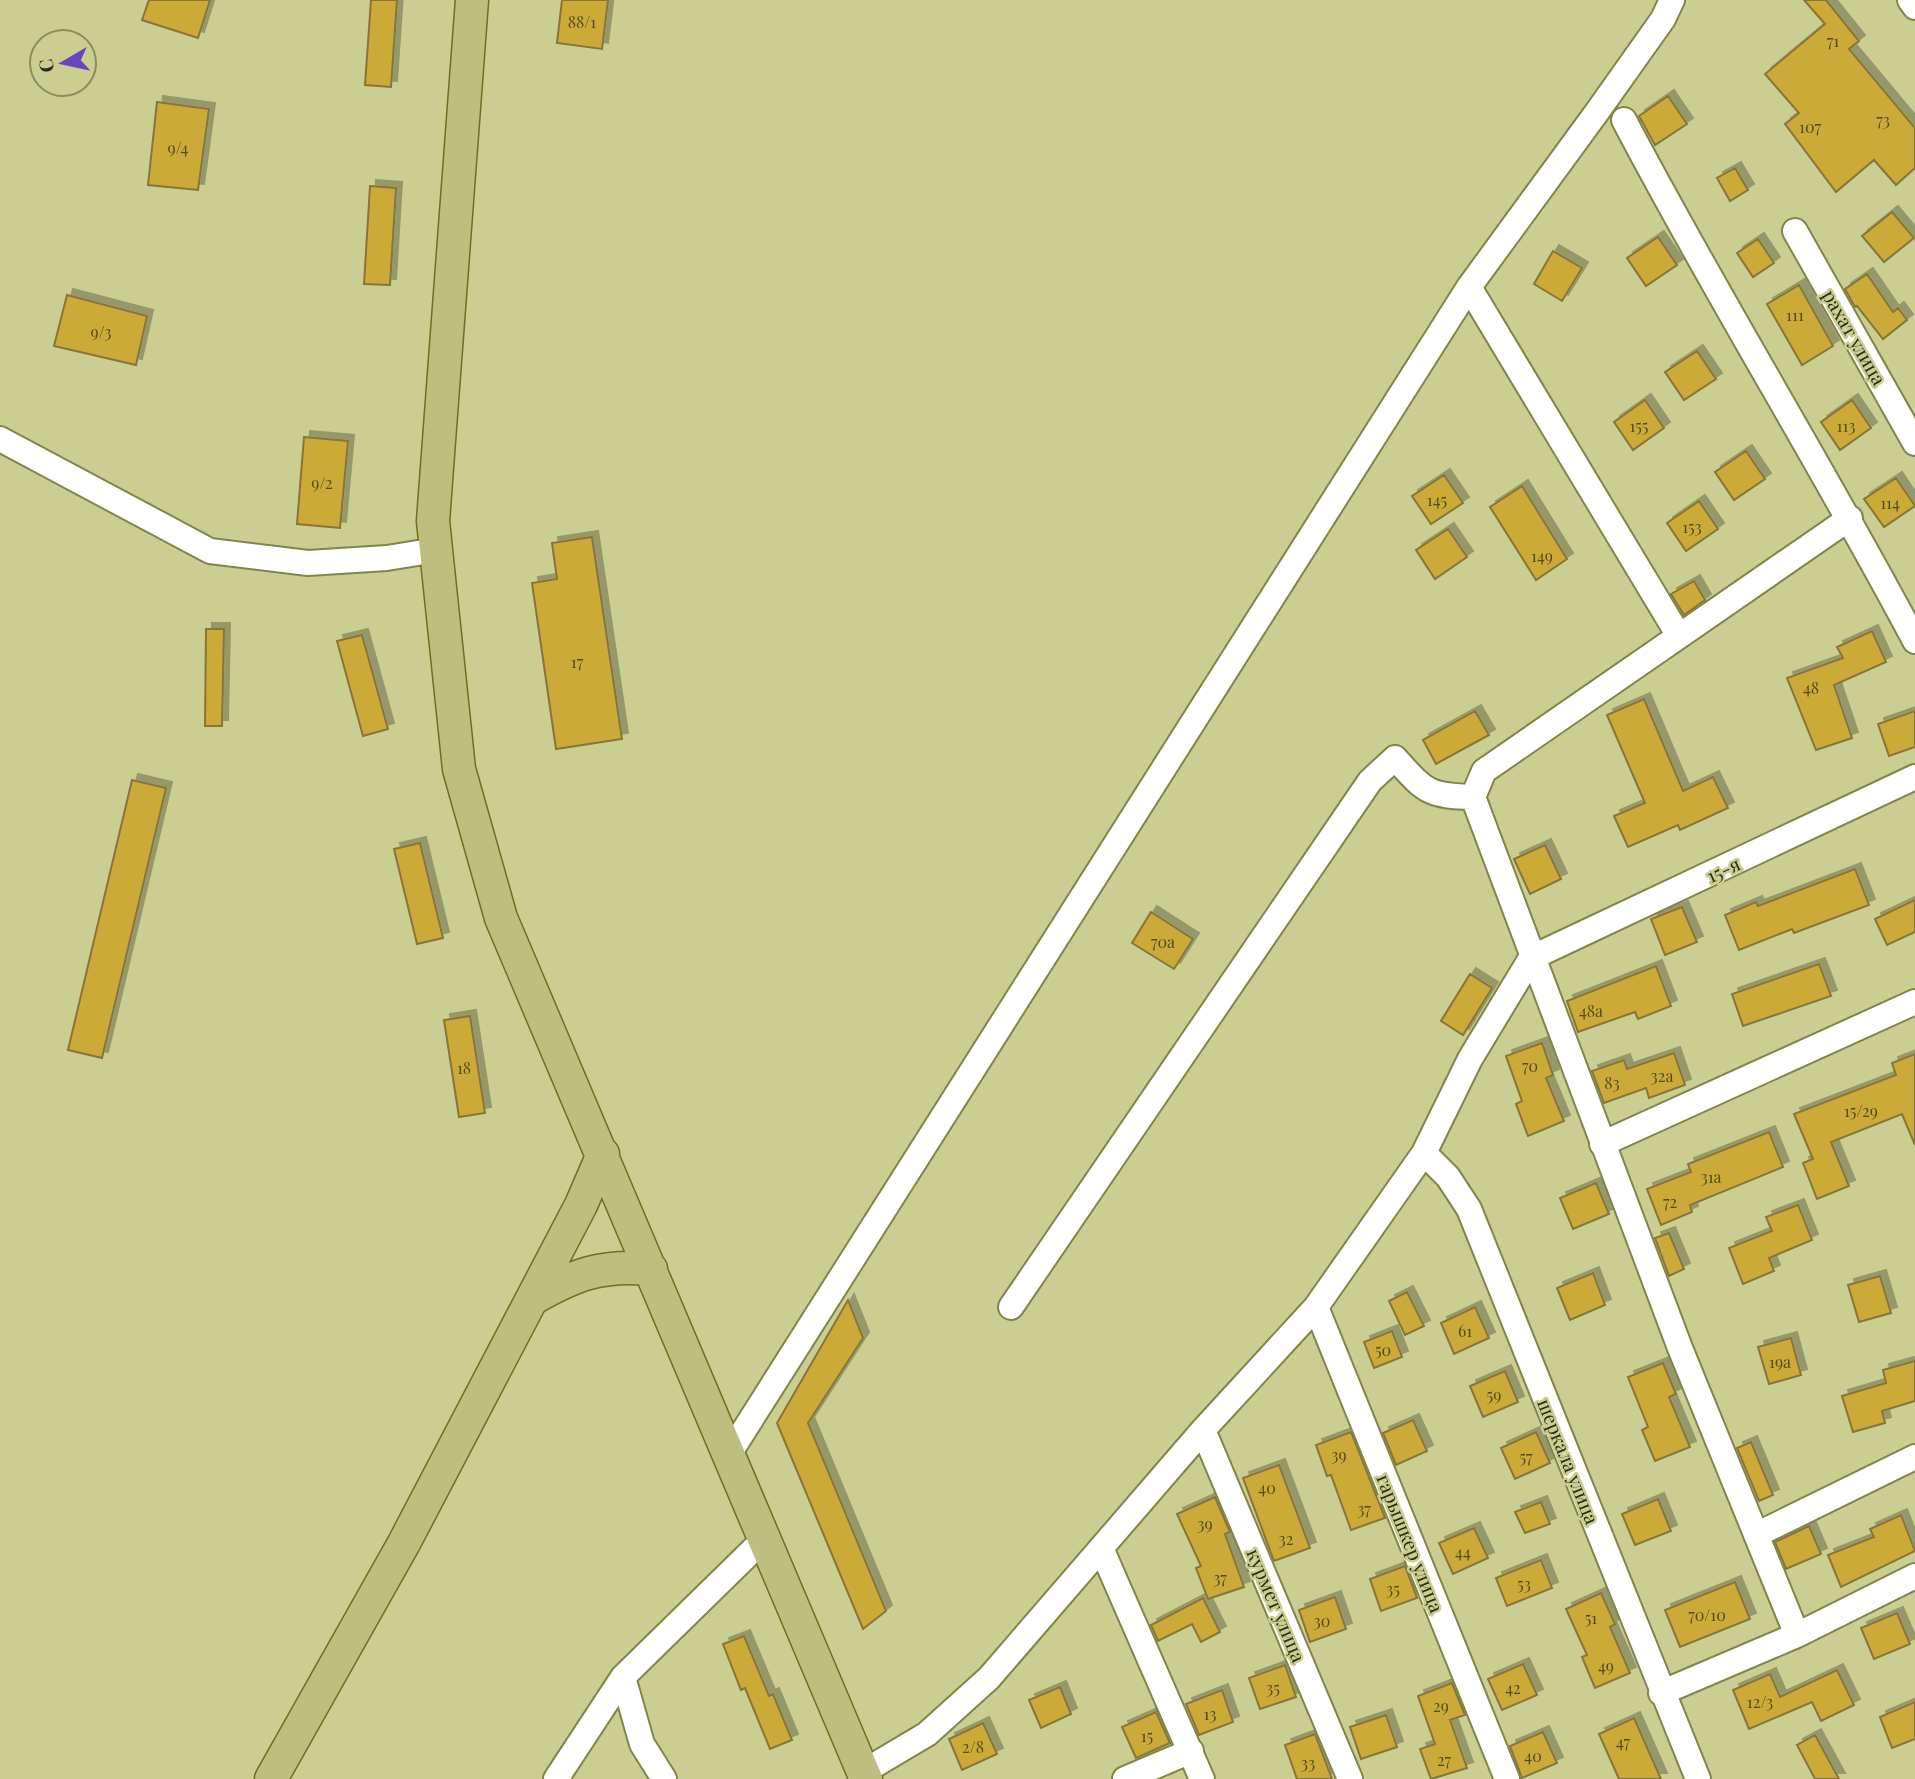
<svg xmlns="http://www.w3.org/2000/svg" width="1915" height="1779" font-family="'Playfair Display',serif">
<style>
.building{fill:#cbaa39;stroke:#87743a;stroke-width:2;filter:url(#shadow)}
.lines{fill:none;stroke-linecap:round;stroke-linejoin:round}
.minor-casing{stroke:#81854a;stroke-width:28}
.major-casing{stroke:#6d7020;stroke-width:35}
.minor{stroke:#fff;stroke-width:24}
.major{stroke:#bcbf7d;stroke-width:32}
.labels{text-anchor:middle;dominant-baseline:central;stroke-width:5;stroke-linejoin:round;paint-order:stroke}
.number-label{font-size:16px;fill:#534c1d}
.street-label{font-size:19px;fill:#2b2c14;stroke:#cacf91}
</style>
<defs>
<filter id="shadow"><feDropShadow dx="6" dy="-6" stdDeviation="0" flood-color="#0004"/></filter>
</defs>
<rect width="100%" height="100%" fill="#cacf91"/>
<path class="building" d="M 149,0 L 210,0 L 198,38 L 142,20 Z
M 371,0 L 397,0 L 391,87 L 365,85 Z
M 562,0 L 608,0 L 602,49 L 557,43 Z
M 1804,0 L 1826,0 L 1859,41 L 1849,49 L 1915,128 L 1915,168 L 1896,185 L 1874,160 L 1836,192 L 1785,124 L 1799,113 L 1765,74 L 1825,24 Z
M 1668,96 L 1687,124 L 1655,145 L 1639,116 Z
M 157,102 L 209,109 L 198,190 L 148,185 Z
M 1735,168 L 1748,190 L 1730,201 L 1717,178 Z
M 370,186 L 396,188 L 390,285 L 364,284 Z
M 1892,212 L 1914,238 L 1884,262 L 1862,236 Z
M 1658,237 L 1677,265 L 1646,286 L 1627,258 Z
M 1758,239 L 1774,263 L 1753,277 L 1737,253 Z
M 1553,251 L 1582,268 L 1562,301 L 1534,284 Z
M 1867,274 L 1893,312 L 1898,308 L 1907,320 L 1883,339 L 1857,306 L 1855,307 L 1845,289 Z
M 1799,285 L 1833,346 L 1802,365 L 1767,304 Z
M 67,295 L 147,316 L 136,365 L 54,346 Z
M 1697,351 L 1716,379 L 1684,400 L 1665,372 Z
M 1645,400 L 1664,428 L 1633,450 L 1614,422 Z
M 1852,400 L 1871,428 L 1840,450 L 1821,422 Z
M 304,437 L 348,441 L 340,528 L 297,524 Z
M 1746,451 L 1765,479 L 1734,500 L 1715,472 Z
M 1444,475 L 1463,503 L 1431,524 L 1412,496 Z
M 1896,478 L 1915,506 L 1884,527 L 1864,499 Z
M 1522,486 L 1567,559 L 1536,580 L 1490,507 Z
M 1699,501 L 1718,529 L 1686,551 L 1667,523 Z
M 1448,529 L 1467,557 L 1435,579 L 1416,550 Z
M 592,537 L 622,739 L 556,749 L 532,583 L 557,579 L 552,543 Z
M 1694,581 L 1705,600 L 1684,615 L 1671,594 Z
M 206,629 L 224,629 L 222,726 L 205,726 Z
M 1872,631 L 1886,662 L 1834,685 L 1852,738 L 1816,750 L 1787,678 L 1843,658 L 1837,647 Z
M 362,635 L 388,729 L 363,736 L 337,641 Z
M 1644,699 L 1683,791 L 1713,777 L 1728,808 L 1680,830 L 1678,825 L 1628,847 L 1614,816 L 1645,803 L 1607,715 Z
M 1475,711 L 1489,735 L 1436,764 L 1423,740 Z
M 1915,711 L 1915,747 L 1889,756 L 1878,724 Z
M 132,780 L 166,788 L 102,1058 L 68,1050 Z
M 420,843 L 443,938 L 417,944 L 394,849 Z
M 1545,845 L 1561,879 L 1530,894 L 1514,859 Z
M 1855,869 L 1869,905 L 1794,933 L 1792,929 L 1739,950 L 1725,915 L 1756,902 L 1758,906 Z
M 1915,900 L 1915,932 L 1887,945 L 1875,919 Z
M 1682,907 L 1697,942 L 1665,955 L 1651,919 Z
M 1151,912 L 1193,939 L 1174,969 L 1132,943 Z
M 1819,964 L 1831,996 L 1743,1026 L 1732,994 Z
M 1656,966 L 1671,1006 L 1638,1019 L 1635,1012 L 1578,1032 L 1567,1001 Z
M 1470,974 L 1492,988 L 1463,1035 L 1441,1021 Z
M 470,1016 L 485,1113 L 459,1117 L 444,1020 Z
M 1542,1043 L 1553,1075 L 1546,1078 L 1564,1121 L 1528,1136 L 1516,1104 L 1522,1101 L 1506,1056 Z
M 1674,1053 L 1685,1085 L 1649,1098 L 1646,1088 L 1604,1103 L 1592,1071 L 1624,1060 L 1627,1069 Z
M 1915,1054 L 1915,1145 L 1902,1114 L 1831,1142 L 1849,1186 L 1817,1199 L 1803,1163 L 1813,1159 L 1794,1114 L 1896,1075 L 1892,1063 Z
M 1769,1132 L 1783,1167 L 1690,1205 L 1692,1212 L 1661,1225 L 1647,1189 L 1691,1172 L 1688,1164 Z
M 1596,1183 L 1609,1214 L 1573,1229 L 1560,1198 Z
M 1798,1205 L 1812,1240 L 1769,1258 L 1774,1271 L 1743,1284 L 1729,1248 L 1772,1231 L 1766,1217 Z
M 1669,1233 L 1684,1269 L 1669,1276 L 1655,1238 Z
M 1593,1273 L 1605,1305 L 1570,1320 L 1557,1288 Z
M 1880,1276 L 1891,1313 L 1859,1322 L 1848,1285 Z
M 1407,1292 L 1424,1326 L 1405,1335 L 1389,1301 Z
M 848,1300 L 863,1338 L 808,1423 L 886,1611 L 863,1629 L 777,1423 Z
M 1475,1307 L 1489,1338 L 1454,1354 L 1441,1323 Z
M 1392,1331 L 1402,1357 L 1374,1368 L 1364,1342 Z
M 1791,1338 L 1801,1375 L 1769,1384 L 1758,1347 Z
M 1915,1361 L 1915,1401 L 1882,1411 L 1885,1423 L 1853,1432 L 1842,1396 L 1886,1383 L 1883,1370 Z
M 1663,1363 L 1676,1394 L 1669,1397 L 1690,1447 L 1655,1461 L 1642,1430 L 1648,1427 L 1628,1377 Z
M 1505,1371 L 1518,1402 L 1483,1417 L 1470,1386 Z
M 1413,1420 L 1427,1451 L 1396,1465 L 1383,1433 Z
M 1351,1432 L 1385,1518 L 1351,1530 L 1331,1475 L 1327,1476 L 1316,1445 Z
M 1536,1432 L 1550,1463 L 1515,1479 L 1501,1448 Z
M 1751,1442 L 1773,1495 L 1759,1501 L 1737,1448 Z
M 1279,1465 L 1310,1548 L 1274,1561 L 1243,1478 Z
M 1215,1497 L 1230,1532 L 1225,1534 L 1244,1587 L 1208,1599 L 1196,1568 L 1201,1566 L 1177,1514 Z
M 1658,1499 L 1671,1531 L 1635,1545 L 1622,1514 Z
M 1541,1502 L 1550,1524 L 1525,1533 L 1515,1512 Z
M 1901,1515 L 1915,1551 L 1841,1587 L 1828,1555 L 1874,1537 L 1870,1529 Z
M 1809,1526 L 1821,1554 L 1786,1569 L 1775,1542 Z
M 1474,1528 L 1488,1558 L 1453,1574 L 1439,1543 Z
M 1541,1560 L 1552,1588 L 1507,1606 L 1496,1578 Z
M 1405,1566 L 1417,1598 L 1381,1611 L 1370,1579 Z
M 1735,1582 L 1750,1619 L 1680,1647 L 1665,1610 Z
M 1601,1593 L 1615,1624 L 1610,1627 L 1630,1673 L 1595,1688 L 1582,1657 L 1587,1655 L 1566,1609 Z
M 1335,1597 L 1346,1629 L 1310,1642 L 1299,1610 Z
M 1203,1598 L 1220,1632 L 1201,1642 L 1192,1624 L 1158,1641 L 1151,1625 Z
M 1897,1613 L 1910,1644 L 1874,1659 L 1861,1628 Z
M 744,1636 L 769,1696 L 773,1694 L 792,1740 L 770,1749 L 745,1688 L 741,1690 L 723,1644 Z
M 1523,1664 L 1537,1695 L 1502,1710 L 1488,1679 Z
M 1285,1665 L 1296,1697 L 1260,1709 L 1249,1678 Z
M 1837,1670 L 1854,1705 L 1821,1721 L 1812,1702 L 1749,1729 L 1733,1690 L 1770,1674 L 1780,1697 Z
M 1452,1683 L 1465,1715 L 1450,1720 L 1467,1768 L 1431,1779 L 1420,1749 L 1435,1744 L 1418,1696 Z
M 1060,1687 L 1071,1714 L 1041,1728 L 1029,1700 Z
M 1222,1690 L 1233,1722 L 1199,1735 L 1186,1704 Z
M 1915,1702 L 1915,1739 L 1892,1748 L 1880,1717 Z
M 1156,1712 L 1170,1743 L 1136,1758 L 1122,1727 Z
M 1386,1715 L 1397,1747 L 1361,1759 L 1350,1727 Z
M 1634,1718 L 1661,1779 L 1619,1779 L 1599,1734 Z
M 983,1723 L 997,1754 L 962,1770 L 949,1739 Z
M 1543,1732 L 1557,1763 L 1522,1778 L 1510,1746 Z
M 1315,1734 L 1332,1779 L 1297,1779 L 1285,1745 Z
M 1815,1735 L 1839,1779 L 1815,1779 L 1797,1745 Z"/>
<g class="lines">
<g class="minor-casing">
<path id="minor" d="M 1910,0 L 1915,7
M 1624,120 C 1716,296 1822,465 1915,641
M 1795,231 L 1915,443
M 1469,287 L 1679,636
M 0,439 L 210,551 L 308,563 L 387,558 L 436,550
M 1531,958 L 1915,777
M 1602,1144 L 1915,1002
M 1424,1153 L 1448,1177 L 1469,1209 L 1698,1779
M 1011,1307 L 1370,781 L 1395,758 C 1425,791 1427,796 1473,797
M 1316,1307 L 1507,1779
M 1203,1430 L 1350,1779
M 729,1454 L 1469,287 L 1597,112 L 1663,19 L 1672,0
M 1756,1535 L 1915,1457
M 1101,1548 L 1202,1779
M 1797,1635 L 1680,1348 L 1473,797 L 1484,771 L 1850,518
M 623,1677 L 642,1744 L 664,1779
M 1661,1693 L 1797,1635 L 1915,1576
M 863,1772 L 927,1734 L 989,1678 L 1203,1430 L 1316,1307 L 1424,1153 L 1470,1059 L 1531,958
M 556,1779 L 623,1677 L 763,1540
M 1125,1779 L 1191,1751"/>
</g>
<g class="major-casing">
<path id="major" d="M 472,0 L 433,521 L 459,769 L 501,918 L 866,1779
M 532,1299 C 574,1275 601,1264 651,1269
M 271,1779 L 404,1543 L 581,1205 L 603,1154"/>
</g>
<use href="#minor" class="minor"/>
<use href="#major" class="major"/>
</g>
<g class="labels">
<g class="number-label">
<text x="582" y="21">88/1</text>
<text x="1833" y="40">71</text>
<text x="1883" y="119">73</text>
<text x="1810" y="126">107</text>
<text x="178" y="147">9/4</text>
<text x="1795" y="314">111</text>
<text x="101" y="331">9/3</text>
<text x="1639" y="425">155</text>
<text x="1846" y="425">113</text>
<text x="322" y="482">9/2</text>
<text x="1437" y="499">145</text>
<text x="1890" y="502">114</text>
<text x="1692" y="526">153</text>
<text x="1542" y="555">149</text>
<text x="577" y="661">17</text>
<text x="1811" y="687">48</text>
<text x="1163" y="941">70а</text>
<text x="1591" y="1010">48а</text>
<text x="1530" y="1065">70</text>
<text x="464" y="1067">18</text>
<text x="1662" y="1075">32а</text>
<text x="1612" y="1082">83</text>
<text x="1861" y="1110">15/29</text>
<text x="1711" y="1176">31а</text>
<text x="1670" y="1201">72</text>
<text x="1465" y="1330">61</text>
<text x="1383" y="1349">50</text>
<text x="1780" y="1361">19а</text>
<text x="1494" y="1394">59</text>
<text x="1339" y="1454">39</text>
<text x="1526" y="1456">57</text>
<text x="1267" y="1487">40</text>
<text x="1364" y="1508">37</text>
<text x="1205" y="1523">39</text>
<text x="1286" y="1538">32</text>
<text x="1463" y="1551">44</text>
<text x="1220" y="1577">37</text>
<text x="1524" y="1583">53</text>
<text x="1393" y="1588">35</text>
<text x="1707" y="1614">70/10</text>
<text x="1591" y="1617">51</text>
<text x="1322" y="1620">30</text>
<text x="1606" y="1665">49</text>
<text x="1273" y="1687">35</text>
<text x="1513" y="1687">42</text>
<text x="1760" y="1701">12/3</text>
<text x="1441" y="1705">29</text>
<text x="1210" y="1713">13</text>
<text x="1147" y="1735">15</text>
<text x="1623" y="1741">47</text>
<text x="973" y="1746">2/8</text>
<text x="1533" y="1755">40</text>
<text x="1444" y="1759">27</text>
<text x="1308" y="1762">33</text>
</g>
<g class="street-label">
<text transform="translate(1855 337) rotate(60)">рахат улица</text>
<text transform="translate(1723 869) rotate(-25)">15-я</text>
<text transform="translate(1569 1461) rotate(68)">шеркала улица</text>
<text transform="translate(1411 1543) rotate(68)">гарышкер улица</text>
<text transform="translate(1277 1605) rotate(67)">курмет улица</text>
</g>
</g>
<g transform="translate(63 63) rotate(261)"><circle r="33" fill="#cacf91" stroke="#8a8e5f" stroke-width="2"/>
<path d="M0-5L12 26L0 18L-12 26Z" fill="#6946be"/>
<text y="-10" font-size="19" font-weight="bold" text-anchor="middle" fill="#2b2c14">С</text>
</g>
</svg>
